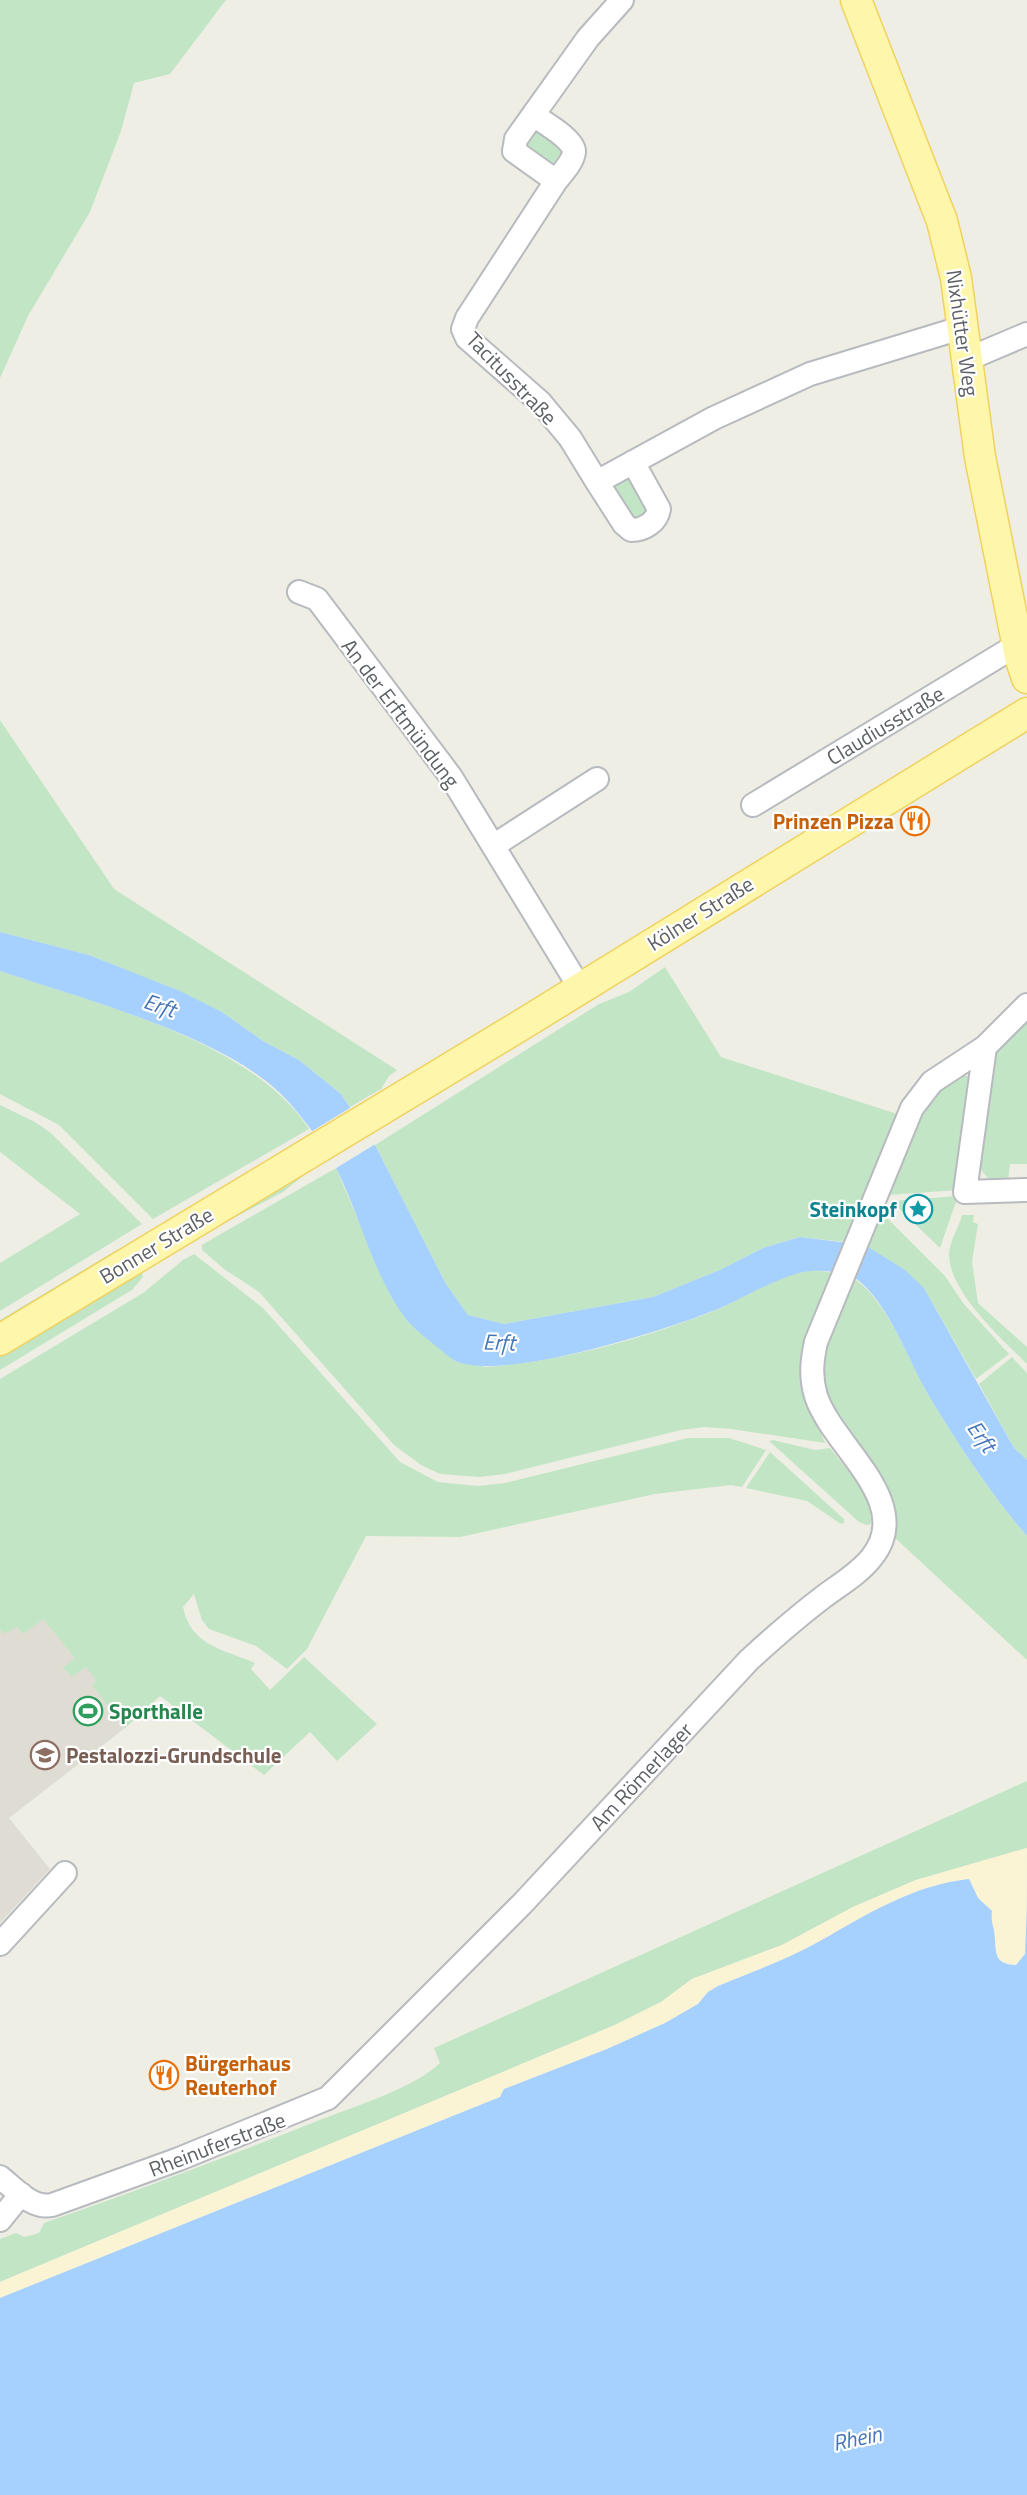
<svg xmlns="http://www.w3.org/2000/svg" width="1027" height="2495" font-family="'Titillium Web',sans-serif">
<style>
.education{fill:#dfddd3}
.green{fill:#c2e6c5}
.sand{fill:#faf4d5}
.water{fill:#a6d1fe}
.pier{fill:#efeee5}
.lines{fill:none;stroke-linecap:round;stroke-linejoin:round}
.minor-casing{stroke:#b7babf;stroke-width:26}
.major-casing{stroke:#f0d25e;stroke-width:33}
.minor{stroke:#fff;stroke-width:22}
.major{stroke:#fef7ab;stroke-width:30}
.labels{text-anchor:middle;dominant-baseline:central;stroke-width:4.5;stroke-linejoin:round;paint-order:stroke}
.street-label{font-size:21px;fill:#5d6065;stroke:#fff}
.food-label{font-size:21px;font-weight:bold;fill:#c56008;stroke:#fff;text-anchor:end}
.culture-label{font-size:21px;font-weight:bold;fill:#0d838f;stroke:#fff;text-anchor:end}
.leisure-label{font-size:21px;font-weight:bold;fill:#27864d;stroke:#fff;text-anchor:start}
.education-label{font-size:21px;font-weight:bold;fill:#785e54;stroke:#fff;text-anchor:start}
.water-label{font-size:22px;font-style:italic;fill:#4575b9;stroke:#fff}
</style>
<rect width="100%" height="100%" fill="#efeee5"/>
<path class="education" d="M 0,1536 L 160,1696 L 125,1728 L 9,1818 L 50,1869 L 0,1923 Z"/>
<path class="green" d="M 0,0 L 226,0 L 170,74 L 134,83 L 121,131 L 90,212 L 28,316 L 0,378 Z
M 537,125 L 565,153 L 554,166 L 524,148 L 531,129 Z
M 625,476 L 629,478 L 649,512 L 632,524 L 610,489 L 613,482 Z
M 0,720 L 114,889 L 397,1070 L 389,1076 L 381,1089 L 350,1107 L 341,1094 L 299,1060 L 263,1041 L 222,1012 L 179,991 L 89,955 L 0,932 Z
M 665,967 L 721,1057 L 897,1114 L 846,1242 L 800,1237 L 763,1248 L 720,1270 L 653,1297 L 504,1324 L 468,1315 L 446,1284 L 375,1145 L 599,1004 L 629,992 Z
M 0,971 C 97,1004 251,1040 309,1129 L 153,1219 L 59,1125 L 0,1094 Z
M 1027,1020 L 1027,1164 L 1010,1164 L 1008,1182 C 996,1182 987,1181 981,1169 C 973,1153 990,1080 993,1059 L 996,1051 Z
M 958,1073 L 972,1078 L 959,1190 L 888,1195 L 907,1151 L 905,1143 L 931,1095 Z
M 0,1105 L 35,1122 L 51,1133 L 142,1224 L 0,1311 L 0,1263 L 80,1214 L 0,1152 Z
M 318,1164 L 283,1192 L 230,1220 L 227,1215 Z
M 336,1168 L 383,1278 L 484,1367 C 560,1362 638,1340 709,1313 C 736,1302 783,1272 810,1270 C 817,1270 826,1272 833,1273 L 804,1390 L 825,1443 L 731,1429 L 705,1427 L 681,1430 L 505,1474 L 479,1477 L 440,1474 L 421,1465 L 394,1445 L 259,1292 L 224,1269 L 202,1250 L 202,1245 L 219,1235 Z
M 958,1196 L 940,1248 L 891,1201 Z
M 880,1211 L 945,1276 L 963,1303 L 1009,1354 L 976,1379 L 924,1288 L 865,1245 Z
M 962,1215 L 974,1215 L 973,1222 L 978,1224 L 972,1262 L 978,1303 L 1027,1347 L 1027,1364 C 1001,1338 950,1293 949,1255 C 949,1241 959,1228 962,1215 Z
M 115,1251 L 117,1254 L 0,1324 L 0,1320 Z
M 194,1254 L 263,1308 L 400,1462 L 438,1482 L 478,1486 L 505,1483 L 688,1438 L 729,1438 L 766,1450 L 742,1487 L 731,1485 L 655,1494 L 460,1537 L 366,1536 L 307,1649 L 287,1669 L 256,1646 L 209,1629 L 202,1620 L 194,1594 L 183,1607 C 191,1646 223,1649 255,1663 L 251,1669 L 270,1690 L 304,1657 L 377,1724 L 337,1761 L 310,1732 L 264,1775 L 160,1696 L 125,1728 L 92,1685 L 97,1681 L 86,1667 L 72,1677 L 63,1668 L 75,1658 L 43,1619 L 23,1634 L 17,1627 L 4,1634 L 0,1629 L 0,1379 L 143,1293 L 183,1260 Z
M 141,1270 L 143,1277 L 132,1290 L 0,1370 L 0,1352 Z
M 851,1277 C 885,1295 910,1363 929,1396 C 955,1440 993,1497 1027,1536 L 1027,1660 L 895,1538 C 895,1530 897,1522 896,1514 C 891,1464 822,1430 820,1369 C 819,1338 840,1304 851,1277 Z
M 1012,1357 L 1027,1373 L 1027,1460 L 1014,1448 L 979,1384 Z
M 773,1440 L 815,1450 L 830,1448 C 846,1469 873,1495 871,1524 L 867,1525 L 859,1522 L 769,1441 Z
M 770,1452 L 844,1519 L 844,1523 L 841,1524 L 807,1501 L 746,1488 Z
M 1027,1781 L 1027,1848 L 916,1880 L 853,1907 L 782,1945 L 692,1979 L 661,2002 L 615,2025 L 0,2282 L 0,2239 L 16,2233 L 25,2237 L 39,2233 L 44,2223 C 136,2191 227,2157 317,2121 C 353,2107 414,2088 440,2063 L 434,2048 Z"/>
<path class="sand" d="M 1027,1848 L 1025,1954 L 1016,1965 L 998,1960 L 993,1948 L 992,1911 L 978,1898 L 969,1879 C 913,1885 868,1914 820,1941 C 788,1959 752,1972 718,1986 L 708,1992 L 698,2004 L 665,2023 L 607,2049 L 505,2089 L 500,2097 L 0,2298 L 0,2282 L 615,2025 L 661,2002 L 692,1979 L 782,1945 L 853,1907 L 916,1880 Z"/>
<path class="water" d="M 0,932 L 89,955 L 180,991 L 222,1012 L 263,1041 L 299,1060 L 341,1094 L 375,1145 L 446,1284 L 468,1315 L 504,1324 L 653,1297 L 720,1270 L 763,1248 L 800,1237 L 865,1245 L 905,1270 L 924,1288 L 1014,1448 L 1027,1460 L 1027,1536 C 993,1497 955,1440 929,1396 C 909,1362 889,1304 858,1280 C 848,1273 823,1270 811,1271 C 785,1272 737,1302 710,1312 C 660,1332 507,1380 458,1362 C 451,1359 443,1352 436,1346 C 426,1338 414,1329 406,1319 C 373,1275 361,1218 337,1170 C 324,1145 304,1119 285,1098 C 226,1036 82,999 0,971 Z
M 969,1879 L 978,1898 L 992,1911 C 991,1919 992,1923 994,1930 C 997,1948 991,1965 1016,1965 L 1025,1954 L 1027,1906 L 1027,2495 L 0,2495 L 0,2298 L 500,2097 L 504,2089 L 607,2049 L 665,2023 L 698,2004 L 708,1992 L 718,1986 C 752,1972 788,1959 820,1941 C 868,1914 913,1885 969,1879 Z"/>
<path class="pier" d="M 353,1106 L 377,1143 L 333,1170 L 309,1133 Z"/>
<g class="lines">
<g class="minor-casing">
<path id="minor" d="M 622,0 L 588,38 L 516,139 L 514,151 L 556,181 L 467,318 L 463,329 L 467,338 L 540,402 L 570,438 L 597,482 L 714,418 L 810,374 L 964,327
M 533,115 C 543,122 575,140 574,152 C 573,162 562,173 556,181
M 968,359 L 1027,334
M 597,482 L 624,524 L 631,530 C 644,530 657,522 659,509 L 633,462
M 299,592 L 317,599 L 451,777 L 580,988
M 753,805 L 1017,645
M 493,846 L 597,779
M 985,1047 L 965,1192 L 1027,1190
M 0,1944 L 65,1873
M 0,2177 C 15,2189 32,2209 52,2205 L 179,2159 L 328,2098 L 522,1904 L 749,1660 C 773,1638 797,1617 822,1598 C 839,1585 860,1573 872,1557 C 916,1502 832,1446 816,1396 C 810,1377 812,1360 816,1342 L 912,1108 L 932,1082 L 985,1047 L 1027,1005
M 0,2220 L 21,2194"/>
</g>
<g class="major-casing">
<path id="major" d="M 856,0 L 942,221 L 956,278 L 980,457 L 1020,657 L 1027,678
M 0,1340 L 518,1027 L 1027,713"/>
</g>
<use href="#minor" class="minor"/>
<use href="#major" class="major"/>
</g>
<defs>
<g id="restaurant-ring" transform="scale(1.5)"><circle r="9.5" fill="#fff" stroke="#e8710a" stroke-width="1.5"/><path d="M-5-6h1v4h1v-4h1v4h1v-4h1v5L-1.5 .5V6h-2V.5L-5-1ZM5-6V6H3V1.5H1.5Q1.5-4 5-6Z" fill="#e8710a"/></g>
<g id="sight-ring" transform="scale(1.5)"><circle r="9.5" fill="#fff" stroke="#0f9aa8" stroke-width="1.5"/><path d="M0-6L1.8-2.2L6-1.7L2.9 1.2L3.7 5.4L0 3.3L-3.7 5.4L-2.9 1.2L-6-1.7L-1.8-2.2Z" fill="#0f9aa8"/></g>
<g id="stadium-ring" transform="scale(1.5)"><circle r="9.5" fill="#fff" stroke="#2e9e5b" stroke-width="1.5"/><path d="M0-5a6.5 5 0 1 0 0 10a6.5 5 0 1 0 0-10ZM-3.5-1.8h7v3.6h-7Z" fill="#2e9e5b"/></g>
<g id="school-ring" transform="scale(1.5)"><circle r="9.5" fill="#fff" stroke="#8d6e63" stroke-width="1.5"/><path d="M0-5L7-2L0 1L-7-2ZM-4 1L0 2.5L4 1V4Q0 6-4 4Z" fill="#8d6e63"/></g>
</defs>
<g fill-rule="evenodd">
<use href="#restaurant-ring" x="915" y="821"/>
<use href="#sight-ring" x="918" y="1209"/>
<use href="#stadium-ring" x="88" y="1711"/>
<use href="#school-ring" x="45" y="1755"/>
<use href="#restaurant-ring" x="164" y="2075"/>
</g>
<g class="labels">
<g class="street-label">
<text transform="translate(963 333) rotate(82)">Nixhütter Weg</text>
<text transform="translate(512 378) rotate(46)">Tacitusstraße</text>
<text transform="translate(401 713) rotate(53)">An der Erftmündung</text>
<text transform="translate(885 725) rotate(-31)">Claudiusstraße</text>
<text transform="translate(700 913) rotate(-32)">Kölner Straße</text>
<text transform="translate(156 1245) rotate(-31)">Bonner Straße</text>
<text transform="translate(641 1776) rotate(-47)">Am Römerlager</text>
<text transform="translate(217 2144) rotate(-21)">Rheinuferstraße</text>
</g>
<g class="food-label">
<text x="894" y="821">Prinzen Pizza</text>
<text x="185" y="2063" text-anchor="start">Bürgerhaus<tspan x="185" dy="24">Reuterhof</tspan></text>
</g>
<g class="culture-label">
<text x="897" y="1209">Steinkopf</text>
</g>
<g class="leisure-label">
<text x="109" y="1711">Sporthalle</text>
</g>
<g class="education-label">
<text x="66" y="1755">Pestalozzi-Grundschule</text>
</g>
<g class="water-label">
<text transform="translate(160 1005) rotate(19)">Erft</text>
<text transform="translate(499 1342) rotate(2)">Erft</text>
<text transform="translate(982 1436) rotate(55)">Erft</text>
<text transform="translate(857 2438) rotate(-12)">Rhein</text>
</g>
</g>
</svg>
